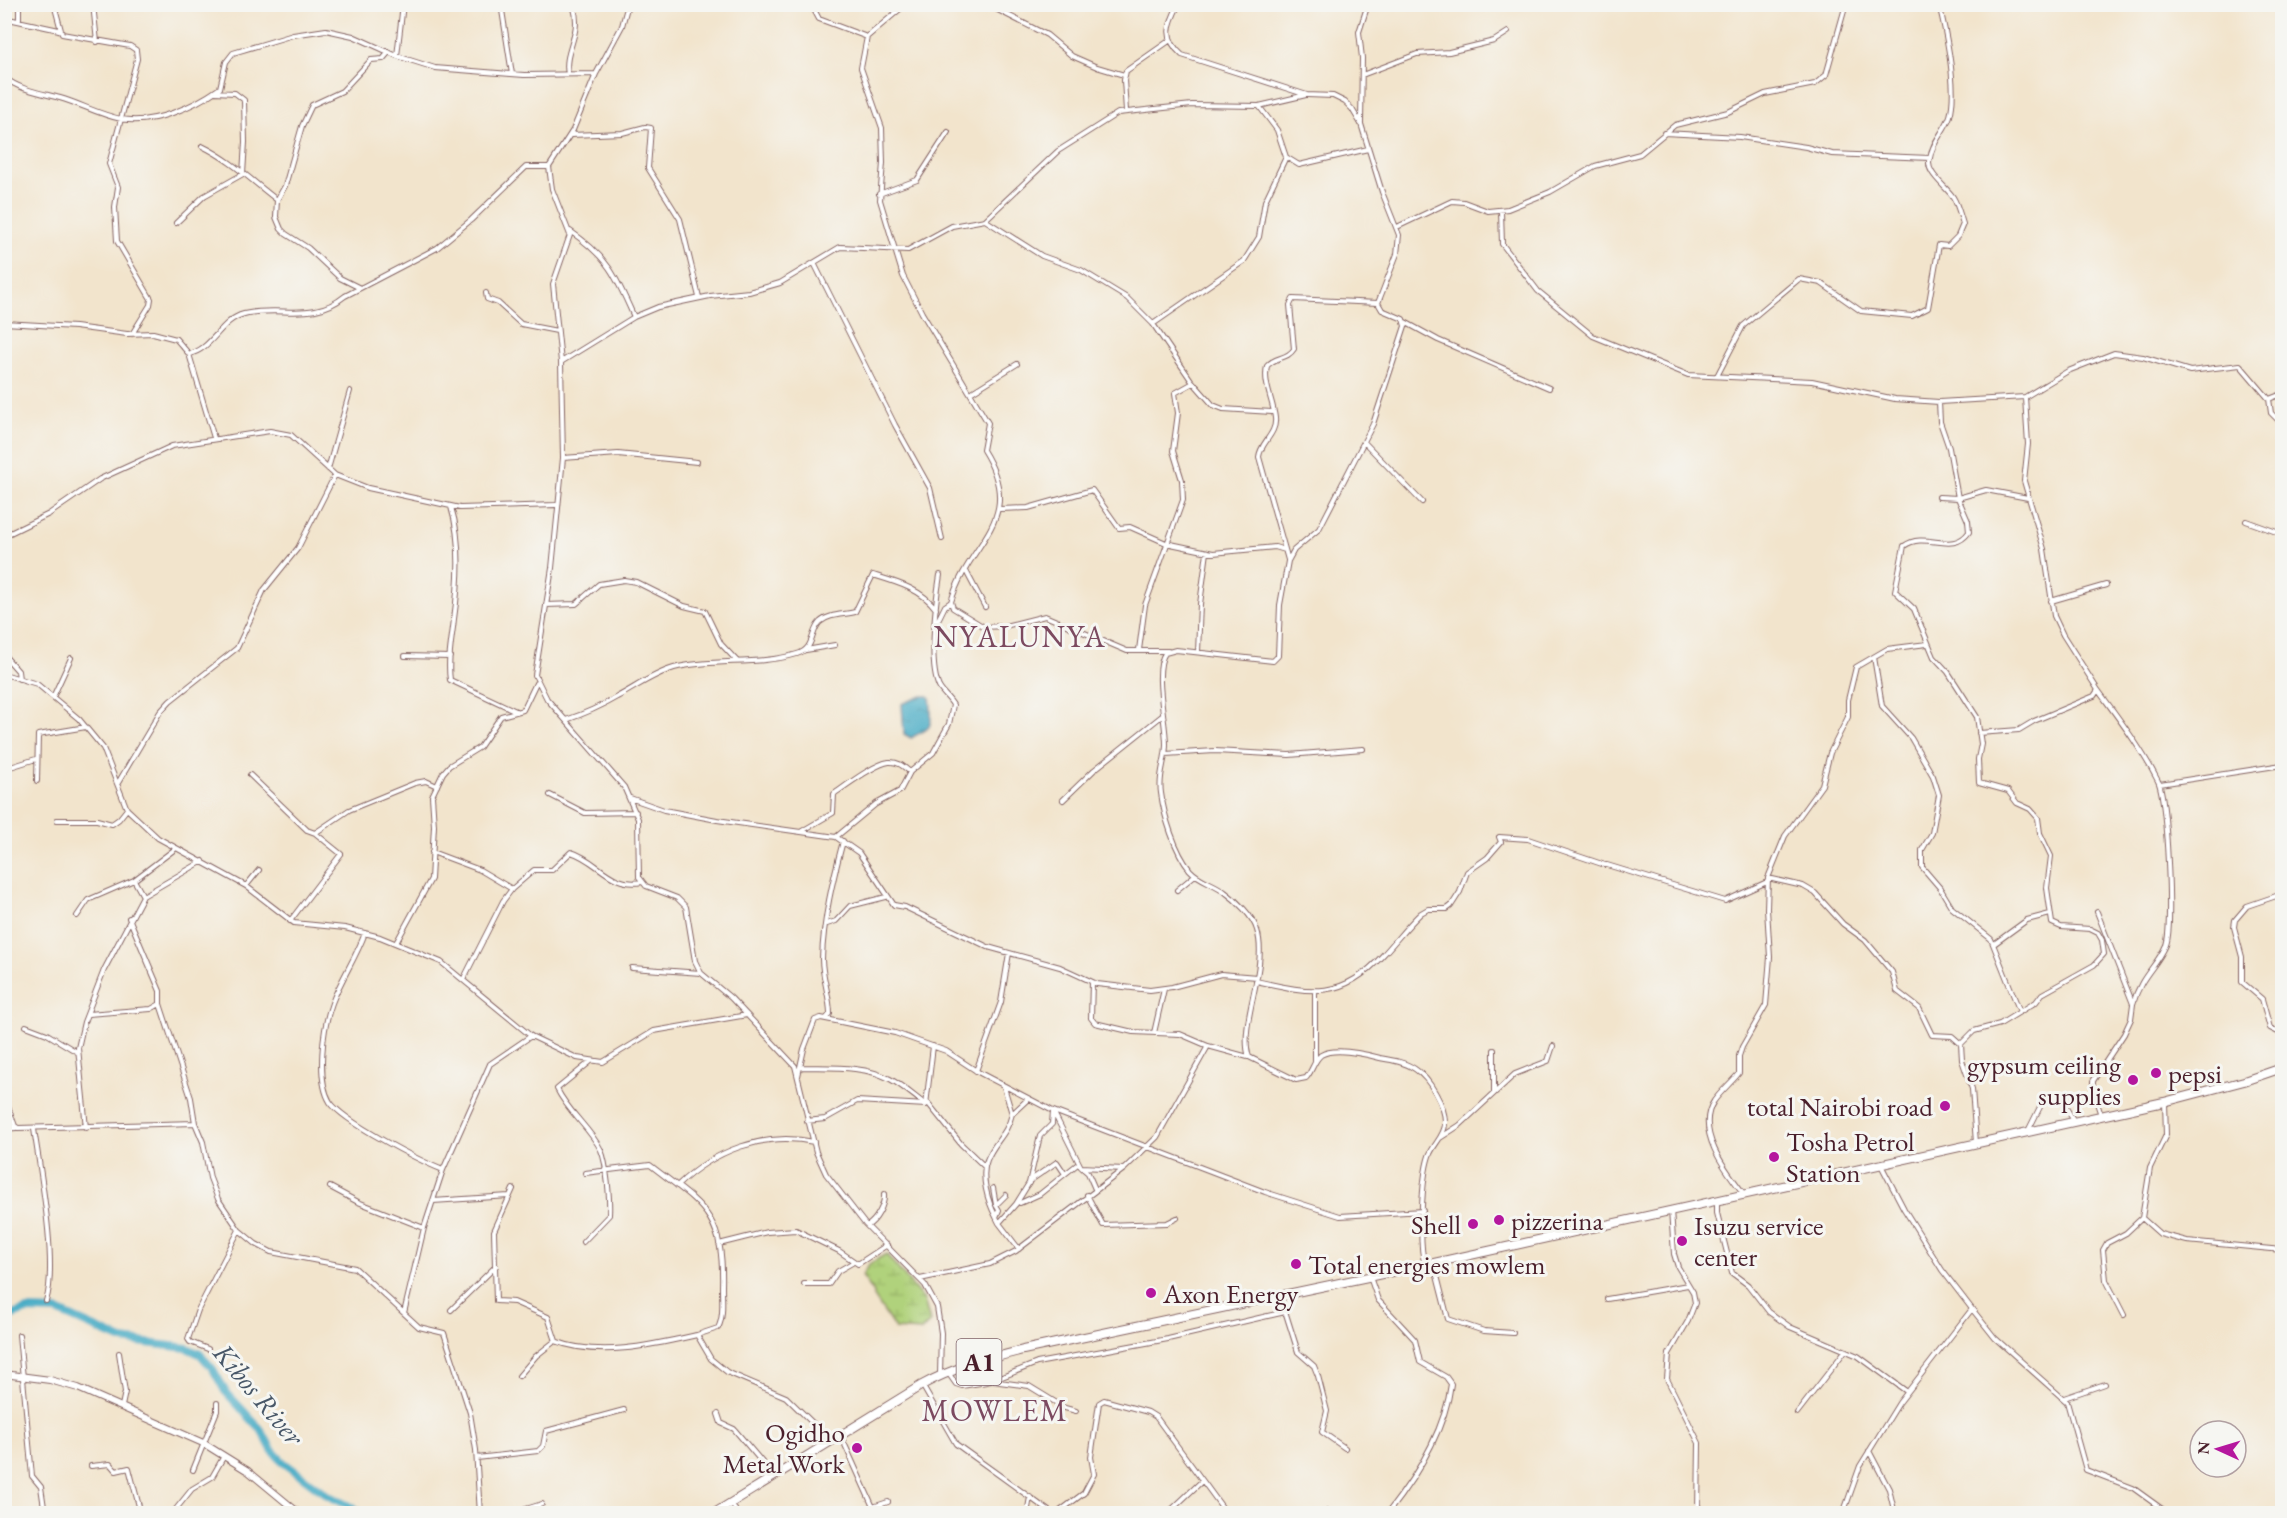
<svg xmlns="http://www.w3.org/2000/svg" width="2287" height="1518" font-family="'EB Garamond',serif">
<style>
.wetland{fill:url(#wetland-marsh);stroke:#7d7853;stroke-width:1.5}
.water{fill:url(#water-ripples);stroke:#476478;stroke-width:1.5}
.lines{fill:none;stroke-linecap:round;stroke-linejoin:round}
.river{stroke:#44aac4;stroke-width:8}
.street-casing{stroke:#856463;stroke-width:6}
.secondary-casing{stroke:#856463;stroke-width:8}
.highway-casing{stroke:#856463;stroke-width:10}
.street{stroke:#fff;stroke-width:4}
.secondary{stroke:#fff;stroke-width:6}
.highway{stroke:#fff;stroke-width:8}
.poi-dot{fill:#b5179e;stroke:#f6f6f2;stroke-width:2}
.labels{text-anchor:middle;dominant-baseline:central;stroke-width:6;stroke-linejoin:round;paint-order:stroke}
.shield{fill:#f6f6f2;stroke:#7e6067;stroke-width:1.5}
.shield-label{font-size:26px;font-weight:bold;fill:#4a1f2b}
.poi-label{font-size:27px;fill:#4a1f2b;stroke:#f6f6f2;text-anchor:start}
.water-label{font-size:28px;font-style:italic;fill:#485768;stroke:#f6f6f2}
.quarter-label{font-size:30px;letter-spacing:1.5px;fill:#7c4a60;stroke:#f6f6f2}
</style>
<defs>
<pattern id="wetland-marsh" width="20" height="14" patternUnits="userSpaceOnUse" patternTransform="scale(1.5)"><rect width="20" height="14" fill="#b0d27b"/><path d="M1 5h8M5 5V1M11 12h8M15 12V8" fill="none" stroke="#99b46a"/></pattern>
<pattern id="water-ripples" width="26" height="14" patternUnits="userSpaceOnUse" patternTransform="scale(1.5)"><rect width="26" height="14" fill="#44aac4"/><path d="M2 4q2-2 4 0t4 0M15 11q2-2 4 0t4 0" fill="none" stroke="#3b8a9f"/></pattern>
</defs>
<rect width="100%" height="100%" fill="#f6f6f2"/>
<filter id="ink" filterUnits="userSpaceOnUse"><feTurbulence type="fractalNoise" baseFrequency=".0167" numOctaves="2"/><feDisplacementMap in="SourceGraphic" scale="12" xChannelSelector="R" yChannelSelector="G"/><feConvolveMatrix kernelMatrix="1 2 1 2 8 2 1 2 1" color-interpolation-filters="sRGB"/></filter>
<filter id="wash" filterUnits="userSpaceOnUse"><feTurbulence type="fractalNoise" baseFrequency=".008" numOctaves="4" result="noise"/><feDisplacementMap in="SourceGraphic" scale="24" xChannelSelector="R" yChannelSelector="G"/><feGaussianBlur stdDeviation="1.35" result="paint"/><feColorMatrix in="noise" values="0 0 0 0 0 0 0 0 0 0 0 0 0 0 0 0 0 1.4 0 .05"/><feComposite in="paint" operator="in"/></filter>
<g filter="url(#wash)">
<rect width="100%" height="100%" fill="#f2e4cc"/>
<path class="wetland" d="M 886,1254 L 924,1300 L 930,1322 L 921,1331 L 895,1329 L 874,1297 L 874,1293 L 862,1276 L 869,1264 Z"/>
<path class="water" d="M 922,696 L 929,696 C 932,701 930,704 931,710 C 932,732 927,728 911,738 L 904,734 L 902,704 Z"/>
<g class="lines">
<path class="river" d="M 4,1318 L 27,1310 L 57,1311 L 122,1340 L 187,1348 L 200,1354 L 213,1369 L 225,1391 L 262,1431 L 272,1450 L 283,1462 L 327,1495 L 365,1514"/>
</g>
</g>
<g filter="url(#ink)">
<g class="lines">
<g class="street-casing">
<path id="street" d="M 54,4 L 62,34 L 130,46 L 136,50 L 137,59 L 109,164 L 118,187 L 115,207 L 117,241 L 151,299 L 150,305 L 132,334
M 93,4 L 97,42
M 501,4 L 512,74
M 628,4 L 622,26 L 596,74 L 573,130 L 549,167 L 552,189 L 570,235 L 553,284 L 561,362 L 563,458 L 552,568 L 535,675 L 547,699 L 624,787 L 638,819 L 639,877 L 646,886 L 677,898 L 686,907 L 695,961 L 701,973 L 731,998 L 795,1066 L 816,1152 L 826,1174 L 865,1224 L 925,1285 L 937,1307 L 941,1333 L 940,1375
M 811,4 L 819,19 L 867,37
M 906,4 L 867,37 L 861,68 L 882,128 L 883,163 L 880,200 L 903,276 L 922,313 L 988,423 L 983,450 C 1027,521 969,539 951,602 L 945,606 L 935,626
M 986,4 L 1047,35 L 1072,56 L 1097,67 L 1124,75
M 1179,4 C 1168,25 1163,38 1182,55 L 1307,95 L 1333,96 L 1345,102 L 1352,109 L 1361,124 L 1382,192 L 1399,235 L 1397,254 L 1378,303 L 1382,310 L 1403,319 L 1405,326 L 1373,424 L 1319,529 L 1294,550 L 1288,561 L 1280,605 L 1278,656 L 1273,661 L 1176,650 L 1165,653 C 1153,671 1166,721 1166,744 C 1166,761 1158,775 1161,793 C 1164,816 1175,852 1190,870 C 1200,881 1214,883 1225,892 C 1236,900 1253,916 1257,930 C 1269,968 1238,1024 1249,1057 L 1296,1080 L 1306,1078 C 1312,1072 1314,1060 1321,1055 C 1335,1047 1365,1054 1380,1058 C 1392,1060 1405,1062 1415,1069 C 1429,1078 1446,1106 1445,1124 C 1445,1135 1433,1145 1429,1156 C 1422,1177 1418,1244 1425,1265
M 4,18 L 59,30
M 19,19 L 19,4
M 397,56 L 403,4
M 568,74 C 563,51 582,35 574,8 L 569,4
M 1362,75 L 1417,54 L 1449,52 L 1494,41 L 1508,32
M 4,77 C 19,90 42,93 60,98 C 81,104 100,115 121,119 C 154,125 193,107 220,88 L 226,62 L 233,53 L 293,35 L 326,30 L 353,36 L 397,56 L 435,68 L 524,75 L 596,74
M 1259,106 L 1277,130 L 1286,157 L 1299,165 L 1368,149
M 1126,111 L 1124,80 L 1126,71 L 1169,41
M 1361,123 L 1362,58 L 1359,32 L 1368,4
M 1664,133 L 1740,137 L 1806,147 L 1832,154 L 1930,158 C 1932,142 1945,131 1950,116 C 1958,89 1946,33 1939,4
M 571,135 L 622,133 L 645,127 L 651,128 L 648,168 L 680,219 L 699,297
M 202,146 C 231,160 252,181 277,200
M 879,194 L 917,180 L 948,132
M 1501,211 L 1502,244 L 1538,291 L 1593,336 L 1688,375 L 1812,381 L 1895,399 L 1939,402 L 2025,397 L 2068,371 L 2114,353 L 2143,357 L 2190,371 L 2240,365 L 2269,399 L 2282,394
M 985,220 L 1042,256 L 1081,270 L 1127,298 L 1153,324 L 1191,380 L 1213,405 L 1223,409 L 1272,412
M 176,223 L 204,196 L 243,174 L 245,142 L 244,100 L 235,93 L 215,92
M 1397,227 L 1452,201 L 1464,202 L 1488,211 L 1508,209 L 1550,192 L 1595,166 L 1640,154 L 1675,125 L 1728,112 L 1765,94 L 1815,84 L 1826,75 L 1846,4
M 570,231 C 608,257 616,276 634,317
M 814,263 L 895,425 L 930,488 L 942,539
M 360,288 L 340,278 L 308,248 L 286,234 L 281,229 L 276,217 L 277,200 L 285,186 L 302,126 L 312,105 L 342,91 L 371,60 L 383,59 L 389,52
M 486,293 L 487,299 L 498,303 L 521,324 L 557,331
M 1405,322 L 1438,340 L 1549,388
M 4,323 L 75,327 L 127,334 L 153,333 L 176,339 L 189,354 L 214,438
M 1153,324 L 1244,261 L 1259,237 L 1265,201 L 1286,157
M 189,354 C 213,349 220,320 244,314 C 281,305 312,323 345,296 L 437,248 L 471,220 L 526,167 L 549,167
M 561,362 L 634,317 L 658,307 L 710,296 L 749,292 L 780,283 L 840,247 L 908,250 L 952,226 L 985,220 L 1058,151 L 1118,113 L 1192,105 L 1259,106 L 1306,95
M 1717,376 L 1743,326 L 1799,279 L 1821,283 L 1861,311 L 1912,316 L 1928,308 L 1939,245 L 1948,246 L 1958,236 L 1963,224 C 1960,215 1958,205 1953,197 C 1946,186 1924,172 1930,158
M 972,392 L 1017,364
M 2269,399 L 2271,413 L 2282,424
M 1939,402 L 1940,422 L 1949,448 L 1958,498 L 1968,521 L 1969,532 C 1952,556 1926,530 1904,546 L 1895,591 L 1914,609 L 1934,657 L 1948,672 L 1977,717 L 1981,744 L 1978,759 L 1979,783 L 2008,791 L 2017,803 L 2030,809 L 2038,818 L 2040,833 L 2051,856 L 2047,888 L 2052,923 L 2061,927 L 2090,929 L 2098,933 L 2102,940 L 2104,954 L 2094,965 L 2042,994 L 2036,1002 L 2000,1024 L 1974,1031 L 1961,1044 L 1962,1060 L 1972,1089 L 1976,1143
M 1364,442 L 1422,502
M 563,458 L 618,454 L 697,462
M 328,469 L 350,391
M 1939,497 L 1958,498 L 1986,490 L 2028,498
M 451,507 C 462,542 459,583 454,619 C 452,639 447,660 450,680 L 516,711
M 1000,509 L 1028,508 L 1092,490 L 1119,528 L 1130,527 L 1166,543
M 2246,521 L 2282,534
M 4,536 L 49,514 L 100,479 L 172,446 L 270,431 L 291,435 L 335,475 L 368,488 L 460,508 L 556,505
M 1166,543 L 1213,553 L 1275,547 L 1285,550
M 1288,560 L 1259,457 C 1260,443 1277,434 1275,418 C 1273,400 1263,384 1267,366 C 1275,356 1287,360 1294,349 L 1290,305 L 1293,299 L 1378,303
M 966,571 L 985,607
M 2051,601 L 2106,585
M 951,602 L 953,608 L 984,627 L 1005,626 L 1045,616 L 1127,651 L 1168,651
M 546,605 L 576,604 L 599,584 L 624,580 L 636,582 L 684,606 L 705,611 L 721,644 L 737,661
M 806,650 L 835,645
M 1139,650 L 1145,605 L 1183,500 L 1182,480 L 1173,451 L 1178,413 L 1175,393 L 1193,383
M 1198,652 L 1200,604 L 1207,552
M 4,655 L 18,671 L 19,679
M 405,656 L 450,657
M 1874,657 L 1882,706 L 1911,738 L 1933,776 L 1939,795 L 1932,833 L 1922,850 L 1922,867 L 1940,888 L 1952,908 L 1991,939 L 2020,1012
M 4,674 L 37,684 L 79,719 L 103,748 L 127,809 L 158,838 L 246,886 L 294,923 L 345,928 L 380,937 L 441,962 L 531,1036 L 577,1058 L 603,1062 L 654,1031 L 747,1015
M 2098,690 C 2119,719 2142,749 2158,781 C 2167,798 2173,927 2166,945 C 2156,968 2141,975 2133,1004
M 53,697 L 71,658
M 566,720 C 584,714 600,707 617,697 C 636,687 653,674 674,668 C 715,658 757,666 797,654 C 815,649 810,632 820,622 C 829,614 844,615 855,612 L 873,575 C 896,582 922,589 936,609
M 1979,733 L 2019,730 L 2034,721 L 2094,696 L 2098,690 L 2063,635 L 2054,616 L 2044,549 L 2024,481 L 2028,444 L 2025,397
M 1165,754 L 1215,751 L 1289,755 L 1363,749
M 4,769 L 36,759
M 250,775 L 307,830 L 315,833 L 341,854 L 290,921
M 37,781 L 38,735 L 86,727
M 118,783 L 160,712 L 170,701 L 237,648 L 264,590 L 298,548 L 335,475
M 2160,784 L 2282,765
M 550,795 L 585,813 L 636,812
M 630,798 L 664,810 L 717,820 L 836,837 L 859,853 L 894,905 L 905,907 L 988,947 L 1060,967 L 1097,984 L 1150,990 L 1172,987 L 1221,974 L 1257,977
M 1063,800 L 1094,770 L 1163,715
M 57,820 L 97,820 L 112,824 L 119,819 L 127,809
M 802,831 L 833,813 L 834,794 C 847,785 874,764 889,762 C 898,761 904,767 910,772
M 315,833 L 349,810 L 415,783 L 426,781 L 437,786
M 836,837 L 876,804 L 900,791 L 910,772 L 933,753 L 949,724 L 953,705 C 949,698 943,694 939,687 C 928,664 936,600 940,575
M 432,852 L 480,870 L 512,889 L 534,870 L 552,870 L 571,852 C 598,860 610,888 642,882
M 1607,865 L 1725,901 L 1767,882
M 1768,878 L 1803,886 L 1815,893 L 1843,924 L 1865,940 L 1892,972 L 1897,991 L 1919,1008 L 1932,1035 L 1952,1036 L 1961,1044
M 134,880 L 143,896
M 246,886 L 259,870
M 1177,890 L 1195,875
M 2282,894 L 2247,906 L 2235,920 L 2234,927 L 2242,957 L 2242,982 L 2262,999 L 2270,1028 L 2282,1034
M 2097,912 L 2133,1004 L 2131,1019 L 2124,1034 L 2093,1081 L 2093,1091 L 2101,1115
M 77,916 L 88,900 L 134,880 L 175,849
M 129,918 L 160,991 L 160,1004 L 191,1098 L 195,1123 L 203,1142 L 210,1178 L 218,1199 L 239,1230 L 256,1244 L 271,1252 L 355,1268 L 419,1327 L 444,1333 L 470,1413 L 476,1450 L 480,1514
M 827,924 L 836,921 L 850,906 L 886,897
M 365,933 C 356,958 341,979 332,1003 C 323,1027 316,1079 330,1102 C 344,1122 418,1160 443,1170 L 424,1228 L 404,1313
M 396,943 L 431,879 L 434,826 L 432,796 L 443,773 L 449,766 L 480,747 L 501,716 L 523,710 L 536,683
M 1994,944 L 2027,920 L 2050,914
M 632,968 L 701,973
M 463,980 L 503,901 L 512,889
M 1256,981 C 1310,993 1342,1001 1383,955 C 1396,941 1407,926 1421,913 L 1428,909 L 1447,909 L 1451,906 L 1460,892 L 1467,872 L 1487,858 L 1501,842 L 1499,837 L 1528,839 L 1605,865
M 1092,982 L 1091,1018 L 1095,1023 L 1133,1032 L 1180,1034 L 1208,1046
M 1315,993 L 1315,1061
M 88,1014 L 151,1009 L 160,1004
M 826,1019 L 830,1014 C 830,996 822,977 822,959 C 823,920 833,879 843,841
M 26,1026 L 47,1034 L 77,1052
M 1154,1033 L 1164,989
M 801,1067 C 830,1068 863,1065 890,1079 C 903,1086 914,1096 925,1104
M 976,1071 L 1001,1002 L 1009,953
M 798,1076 L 804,1049 L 815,1020 L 821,1018 L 895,1033 L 946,1051 L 978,1072 L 1051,1110 L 1265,1192 L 1340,1216 L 1423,1211
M 1004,1087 L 1012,1114
M 1494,1093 L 1494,1050
M 4,1096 L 15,1126 L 18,1128 L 195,1123
M 928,1103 L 961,1144 L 985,1167
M 2065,1106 L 2074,1121
M 807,1121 L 825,1119 L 857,1101 L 926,1105 L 933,1046
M 86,1128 L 78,1048 L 84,1022 L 104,970 L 143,896 L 203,861
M 4,1129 L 16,1128
M 34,1129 C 40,1170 58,1265 46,1301
M 2028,1131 L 2040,1107
M 1440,1138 L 1460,1125 L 1515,1074 L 1548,1061 L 1553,1046
M 1881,1165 L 1904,1209 L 1942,1270 L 1972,1309 L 1995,1338 L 2067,1402 L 2086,1470 L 2133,1488 L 2169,1514
M 1081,1167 L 1088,1173 L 1095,1189
M 443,1170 L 490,1064 L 531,1036
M 585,1173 L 650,1165 C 703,1206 724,1213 722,1287 C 722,1300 724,1317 718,1328 L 697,1335
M 1065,1174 L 1079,1163
M 677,1186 C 713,1151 764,1131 814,1142
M 330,1187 L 358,1202 L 424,1228
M 993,1188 L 996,1205
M 513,1189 L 494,1231 L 496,1301 L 514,1302 L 548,1317 L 556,1341
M 1744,1194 C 1727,1172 1694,1131 1714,1101 C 1721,1091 1731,1083 1739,1073 L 1739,1056 L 1742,1047 L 1766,1005 L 1770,957 L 1767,909 L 1768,878 L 1785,836 L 1822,785 L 1830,753 L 1848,717 L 1848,700 L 1856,667 L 1887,649 L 1927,644
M 1006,1195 L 996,1205 L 999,1210 L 996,1217 L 999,1223 L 1016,1204 L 1029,1183 L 1040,1136 L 1052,1124 L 1053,1111 L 1081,1167 L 1124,1169
M 1087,1195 L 1103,1225 L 1167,1223 L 1177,1218
M 1717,1200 L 1717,1213 L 1732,1273 L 1748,1285 L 1769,1312 L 1790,1327 L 1858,1356 L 1906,1391
M 433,1201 L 509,1196
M 1020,1203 L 1040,1194 L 1065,1174 L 1057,1162 L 1031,1180
M 1671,1210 L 1674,1254 L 1678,1267 L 1693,1292 L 1695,1303 L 1688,1321 L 1669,1354 L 1667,1379 L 1699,1443 L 1698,1514
M 996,1217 C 988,1202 980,1176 987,1160 C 994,1142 1007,1135 1012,1114 L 1028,1099
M 2142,1218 L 2160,1234 L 2187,1241 L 2282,1250
M 999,1223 L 1019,1249
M 867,1226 C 876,1221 885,1205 884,1194
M 583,1242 L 609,1215 C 610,1200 607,1164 601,1150 C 590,1128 568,1112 557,1089 L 590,1062
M 719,1244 L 767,1232 L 796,1230 L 839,1251 L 858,1264 L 887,1245
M 1434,1264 L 1448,1319 L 1484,1331 L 1513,1333
M 1370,1277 L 1378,1300 L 1415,1340 L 1420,1362 L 1446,1377 L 1451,1384 C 1445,1431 1416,1477 1387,1514
M 920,1279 L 990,1264 L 1016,1251 L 1124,1169 L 1157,1137 L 1208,1046 L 1248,1057
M 804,1284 L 829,1284 L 838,1271 L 852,1263
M 1280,1295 L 1298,1352 L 1314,1366 L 1318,1376 L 1327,1411 L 1322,1432 L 1345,1448
M 1607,1299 L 1688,1285
M 451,1310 L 496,1266
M 2124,1315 L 2106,1280 L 2103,1250 L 2107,1243 L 2126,1233 L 2142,1218 L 2150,1168 L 2166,1135 L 2165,1102
M 19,1335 L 32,1476 L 41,1487 L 45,1514
M 208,1349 L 190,1342 L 188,1339 L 198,1310 L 239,1230
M 119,1353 L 125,1392 L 122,1406
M 949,1374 L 956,1384 L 962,1386 L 992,1381 L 1037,1363 L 1168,1339 L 1285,1312
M 519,1376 L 536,1356 L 555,1341 C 599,1358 653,1345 697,1335 L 711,1359 L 727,1372 L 786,1397 L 830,1440
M 992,1381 L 1029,1386 L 1065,1408 L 1076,1411
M 922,1385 L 956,1444 L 1053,1514
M 2064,1398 L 2105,1384
M 1797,1413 L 1845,1351
M 718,1414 L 721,1423 L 734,1429 L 773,1475
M 841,1436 L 873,1507 L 869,1514
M 1869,1451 L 1889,1489 L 1895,1514
M 477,1458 L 538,1451 L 543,1446 L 546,1431 L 624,1410
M 91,1466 L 110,1464 L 116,1471 L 129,1468 L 141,1514
M 193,1470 L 217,1411 L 217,1403
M 732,1503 L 737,1514
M 873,1507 L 888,1502
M 1060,1511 L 1084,1493 L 1094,1474 L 1091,1457 L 1099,1403 L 1104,1400 L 1148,1412 L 1156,1417 L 1227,1514
M 1328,1511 L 1331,1514
M 172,1514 L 192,1489 L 212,1477 L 224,1456
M 510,1514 L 542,1504
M 1027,1514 L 1030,1497
M 1167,1514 L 1202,1481
M 1843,1514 L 1860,1466 L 1899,1403 L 1972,1309"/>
</g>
<g class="secondary-casing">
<path id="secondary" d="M 4,1374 L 50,1380 L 78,1388 L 203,1443 L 248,1471 L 300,1514"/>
</g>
<g class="highway-casing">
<path id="highway" d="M 713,1514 L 922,1385 C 954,1367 988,1359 1023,1350 L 1434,1263 L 2164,1102 L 2244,1081 L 2282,1068"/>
</g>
<use href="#street" class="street"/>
<use href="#secondary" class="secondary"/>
<use href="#highway" class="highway"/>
</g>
</g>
<g class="poi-dot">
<circle cx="2156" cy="1073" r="6"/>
<circle cx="2133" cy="1080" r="6"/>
<circle cx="1945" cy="1106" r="6"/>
<circle cx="1774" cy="1157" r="6"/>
<circle cx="1499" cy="1220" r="6"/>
<circle cx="1473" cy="1224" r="6"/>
<circle cx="1682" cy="1241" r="6"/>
<circle cx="1296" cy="1264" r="6"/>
<circle cx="1151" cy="1293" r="6"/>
<circle cx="857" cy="1448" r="6"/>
</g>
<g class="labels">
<rect class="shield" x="956.5" y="1339" width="45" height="46" rx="4.5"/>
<g class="shield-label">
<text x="979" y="1362">A1</text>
</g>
<g class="poi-label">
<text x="2121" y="1064" text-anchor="end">gypsum ceiling<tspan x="2121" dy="31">supplies</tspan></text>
<text x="2168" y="1073">pepsi</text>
<text x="1933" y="1106" text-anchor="end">total Nairobi road</text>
<text x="1786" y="1141">Tosha Petrol<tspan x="1786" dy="31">Station</tspan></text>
<text x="1511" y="1220">pizzerina</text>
<text x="1461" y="1224" text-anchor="end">Shell</text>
<text x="1694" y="1225">Isuzu service<tspan x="1694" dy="31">center</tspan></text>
<text x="1308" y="1264">Total energies mowlem</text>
<text x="1163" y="1293">Axon Energy</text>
<text x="845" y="1432" text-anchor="end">Ogidho<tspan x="845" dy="31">Metal Work</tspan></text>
</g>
<g class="water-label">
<text transform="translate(259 1394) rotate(50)">Kibos River</text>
</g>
<g class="quarter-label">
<text x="1020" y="636">NYALUNYA</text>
<text x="995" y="1410">MOWLEM</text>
</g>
</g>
<rect width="2287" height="1518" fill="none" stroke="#f6f6f2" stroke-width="24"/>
<g transform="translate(2218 1449) rotate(274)"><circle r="28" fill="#f6f6f2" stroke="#b1a0a2" stroke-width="1.5"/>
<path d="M0-4.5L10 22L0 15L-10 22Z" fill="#b5179e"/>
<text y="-9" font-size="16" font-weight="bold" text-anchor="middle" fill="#4a1f2b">N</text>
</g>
</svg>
